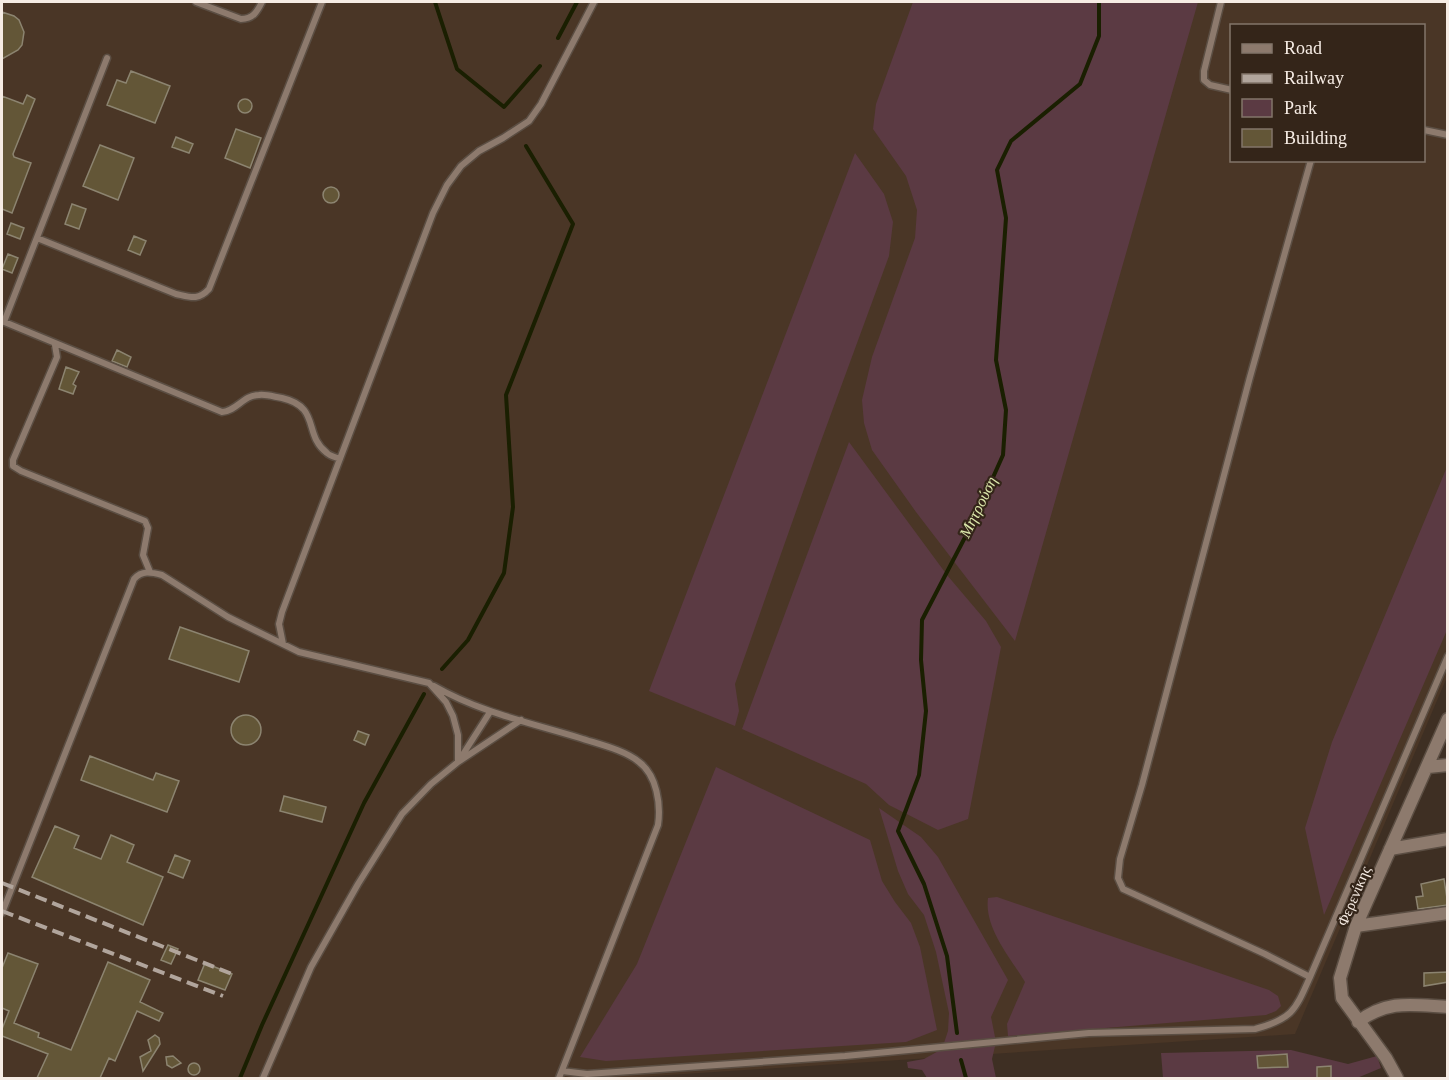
<svg xmlns="http://www.w3.org/2000/svg" width="1449" height="1080" font-family="'Times New Roman',serif">
<style>
.built{fill:#4a3626;fill-rule:evenodd}
.green{fill:#5b3a43}
.lines{fill:none;stroke-linecap:round;stroke-linejoin:round}
.stream{stroke:#1a1f01;stroke-width:4}
.building{fill:#635637;stroke:#8c8470;stroke-width:1.5}
.service-casing{stroke:#5b4e43;stroke-width:9}
.minor-casing{stroke:#5b4e43;stroke-width:15}
.service{stroke:#8d7a6d;stroke-width:6}
.minor{stroke:#8d7a6d;stroke-width:12}
.rail{stroke:#b1a59c;stroke-width:4;stroke-dasharray:12 6;stroke-linecap:butt}
.labels{text-anchor:middle;dominant-baseline:central;stroke-width:4.5;stroke-linejoin:round;paint-order:stroke}
.street-label{font-size:15px;fill:#f6ece4;stroke:#342519}
.water-label{font-size:16px;font-style:italic;fill:#dce8ab;stroke:#342519}
</style>
<rect width="100%" height="100%" fill="#3e2f23"/>
<path class="built" d="M 2,2 L 1447,2 L 1447,677 L 1295,1034 L 623,1078 L 2,1078 ZM 1232,26 L 1424,26 L 1424,160 L 1232,160 Z"/>
<path class="green" d="M 913,2 L 1198,2 L 1015,641 L 916,512 L 872,450 L 864,423 L 862,400 L 872,357 L 915,238 L 917,210 L 906,176 L 873,129 L 876,104 Z
M 855,153 L 884,194 L 893,222 L 889,256 L 817,452 L 735,684 L 739,711 L 735,726 L 649,691 Z
M 849,442 L 947,575 L 986,621 L 1001,647 L 968,819 L 938,830 L 889,805 L 866,784 L 742,729 Z
M 1447,467 L 1447,630 L 1324,915 L 1305,828 L 1332,742 Z
M 716,767 L 870,840 L 882,881 L 895,902 L 911,923 L 920,947 L 937,1030 L 906,1042 L 606,1061 L 580,1057 L 637,964 Z
M 879,808 L 921,837 L 938,857 L 1008,980 L 991,1017 L 996,1042 L 992,1059 L 996,1078 L 927,1078 L 922,1070 L 908,1068 L 907,1062 L 924,1059 L 942,1049 L 948,1031 L 949,1013 L 936,952 L 924,915 L 908,894 L 898,871 Z
M 997,897 L 1269,990 L 1278,996 L 1281,1006 L 1276,1011 L 1266,1015 L 1008,1036 L 1007,1024 L 1025,982 C 1010,957 984,928 988,898 Z
M 1291,1050 L 1348,1064 L 1377,1056 L 1381,1068 L 1357,1078 L 1163,1078 L 1161,1053 Z"/>
<g class="lines">
<path class="stream" d="M 435,2 L 457,69 L 504,107 L 540,66
M 558,38 L 577,2
M 442,669 L 468,640 L 504,573 L 513,507 L 506,395 L 573,224 L 526,146
M 957,1033 L 947,956 L 924,884 L 898,831 L 919,775 L 926,711 L 921,660 L 922,620 L 974,520 L 1003,455 L 1006,410 L 996,360 L 1006,218 L 997,170 L 1011,141 L 1080,84 L 1099,36 L 1099,2
M 961,1060 L 966,1078
M 240,1078 L 262,1025 L 364,803 L 424,694"/>
</g>
<path class="building" d="M 2,12 L 14,16 L 19,20 L 24,32 L 22,45 L 18,50 L 2,59 Z
M 131,71 L 170,86 L 155,123 L 107,105 L 117,80 L 126,83 Z
M 27,95 L 35,99 L 13,154 L 14,157 L 31,163 L 12,213 L 2,209 L 2,96 L 23,104 Z
M238 106a7 7 0 1 1 14 0a7 7 0 1 1-14 0Z
M 236,129 L 261,138 L 250,168 L 225,158 Z
M 176,137 L 193,144 L 189,153 L 172,147 Z
M 100,145 L 134,158 L 118,200 L 83,186 Z
M323 195a8 8 0 1 1 16 0a8 8 0 1 1-16 0Z
M 72,204 L 86,209 L 79,229 L 65,224 Z
M 11,223 L 24,228 L 20,239 L 7,234 Z
M 134,236 L 146,241 L 140,255 L 128,250 Z
M 8,254 L 18,258 L 12,273 L 2,269 Z
M 117,350 L 131,357 L 127,367 L 112,361 Z
M 66,367 L 79,372 L 73,384 L 76,386 L 73,394 L 59,389 Z
M 180,627 L 249,651 L 239,682 L 169,659 Z
M231 730a15 15 0 1 1 30 0a15 15 0 1 1-30 0Z
M 358,731 L 369,735 L 365,745 L 354,740 Z
M 90,756 L 153,780 L 156,773 L 179,781 L 167,812 L 81,780 Z
M 284,796 L 326,807 L 322,822 L 280,811 Z
M 55,826 L 79,836 L 74,848 L 101,859 L 111,835 L 134,845 L 127,862 L 163,877 L 143,925 L 32,877 Z
M 175,855 L 190,861 L 183,878 L 168,872 Z
M 1444,879 L 1448,905 L 1418,909 L 1416,897 L 1423,896 L 1421,884 Z
M 168,945 L 178,949 L 171,964 L 161,960 Z
M 8,953 L 38,964 L 14,1023 L 39,1033 L 38,1037 L 71,1050 L 108,962 L 150,980 L 140,1002 L 163,1013 L 159,1021 L 137,1011 L 115,1061 L 109,1058 L 100,1078 L 37,1078 L 48,1054 L 2,1036 L 2,1029 L 9,1011 L 2,1008 L 2,968 Z
M 205,963 L 232,974 L 225,990 L 198,980 Z
M 1448,972 L 1448,982 L 1424,986 L 1424,973 Z
M 155,1035 L 159,1038 L 160,1044 L 143,1071 L 140,1057 L 151,1051 L 148,1040 Z
M 1287,1054 L 1288,1067 L 1258,1068 L 1257,1056 Z
M 173,1056 L 181,1063 L 172,1068 L 167,1065 L 166,1057 Z
M188 1069a6 6 0 1 1 12 0a6 6 0 1 1-12 0Z
M 1331,1066 L 1331,1078 L 1317,1078 L 1317,1067 Z"/>
<g class="lines">
<g class="service-casing">
<path id="service" d="M 196,2 L 241,19 C 253,19 257,12 262,2
M 1221,2 L 1204,71 L 1204,80 L 1210,85 L 1232,90
M 1424,130 L 1448,135
M 37,238 L 176,294 C 190,297 198,301 209,289 L 322,2
M 2,321 L 222,412 C 237,411 243,395 259,395 C 266,394 275,397 282,398 C 321,407 303,435 327,453 C 330,456 335,457 340,459
M 4,322 L 107,58
M 55,345 L 57,357 L 13,460 L 13,466 L 21,471 L 145,521 L 148,528 L 143,555 L 150,572
M 283,644 L 279,624 L 282,612 L 433,213 L 447,185 L 461,166 L 479,151 L 503,138 L 529,121 L 541,104 L 594,2
M 434,686 C 479,712 531,723 580,738 C 598,744 625,750 639,762 C 657,775 661,805 658,825 L 559,1078
M 460,759 L 490,712
M 458,762 L 521,720
M 2,913 L 134,579 C 142,570 151,572 162,575 L 228,617 L 299,652 L 429,683 L 446,702 L 453,716 L 458,735 L 458,762 L 431,784 L 402,814 L 358,884 L 311,967 L 263,1078
M 1310,977 L 1265,954 L 1123,889 L 1118,878 L 1120,859 L 1142,785 L 1250,377 L 1311,160
M 562,1071 L 587,1074 L 845,1056 L 1089,1033 L 1255,1029 C 1292,1019 1295,1011 1310,977 L 1448,656"/>
</g>
<g class="minor-casing">
<path id="minor" d="M 1428,767 L 1448,765
M 1390,849 L 1448,839
M 1356,926 L 1448,913
M 1358,1022 C 1388,999 1413,1005 1448,1007
M 1397,1078 L 1386,1058 L 1342,998 L 1340,978 L 1356,926 L 1448,719"/>
</g>
<use href="#service" class="service"/>
<use href="#minor" class="minor"/>
<path class="rail" d="M 2,883 L 232,974
M 2,911 L 223,996"/>
</g>
<g class="labels">
<g class="street-label">
<text transform="translate(1354 896) rotate(-67)">Φερενίκης</text>
</g>
<g class="water-label">
<text transform="translate(978 507) rotate(-64)">Μητρούση</text>
</g>
</g>
<rect width="1449" height="1080" fill="none" stroke="#f6ece4" stroke-width="6"/>
<rect x="1230" y="24" width="195" height="138" fill="#342519" stroke="#82756a" stroke-width="1.5"/>
<rect x="1242" y="44" width="30" height="9" fill="#8d7a6d" stroke="#82756a" stroke-width="1.5"/>
<text x="1284" y="54" font-size="18" fill="#f6ece4">Road</text>
<rect x="1242" y="74" width="30" height="9" fill="#b1a59c" stroke="#82756a" stroke-width="1.5"/>
<text x="1284" y="84" font-size="18" fill="#f6ece4">Railway</text>
<rect x="1242" y="99" width="30" height="18" fill="#5b3a43" stroke="#82756a" stroke-width="1.5"/>
<text x="1284" y="114" font-size="18" fill="#f6ece4">Park</text>
<rect x="1242" y="129" width="30" height="18" fill="#635637" stroke="#82756a" stroke-width="1.5"/>
<text x="1284" y="144" font-size="18" fill="#f6ece4">Building</text>
</svg>
